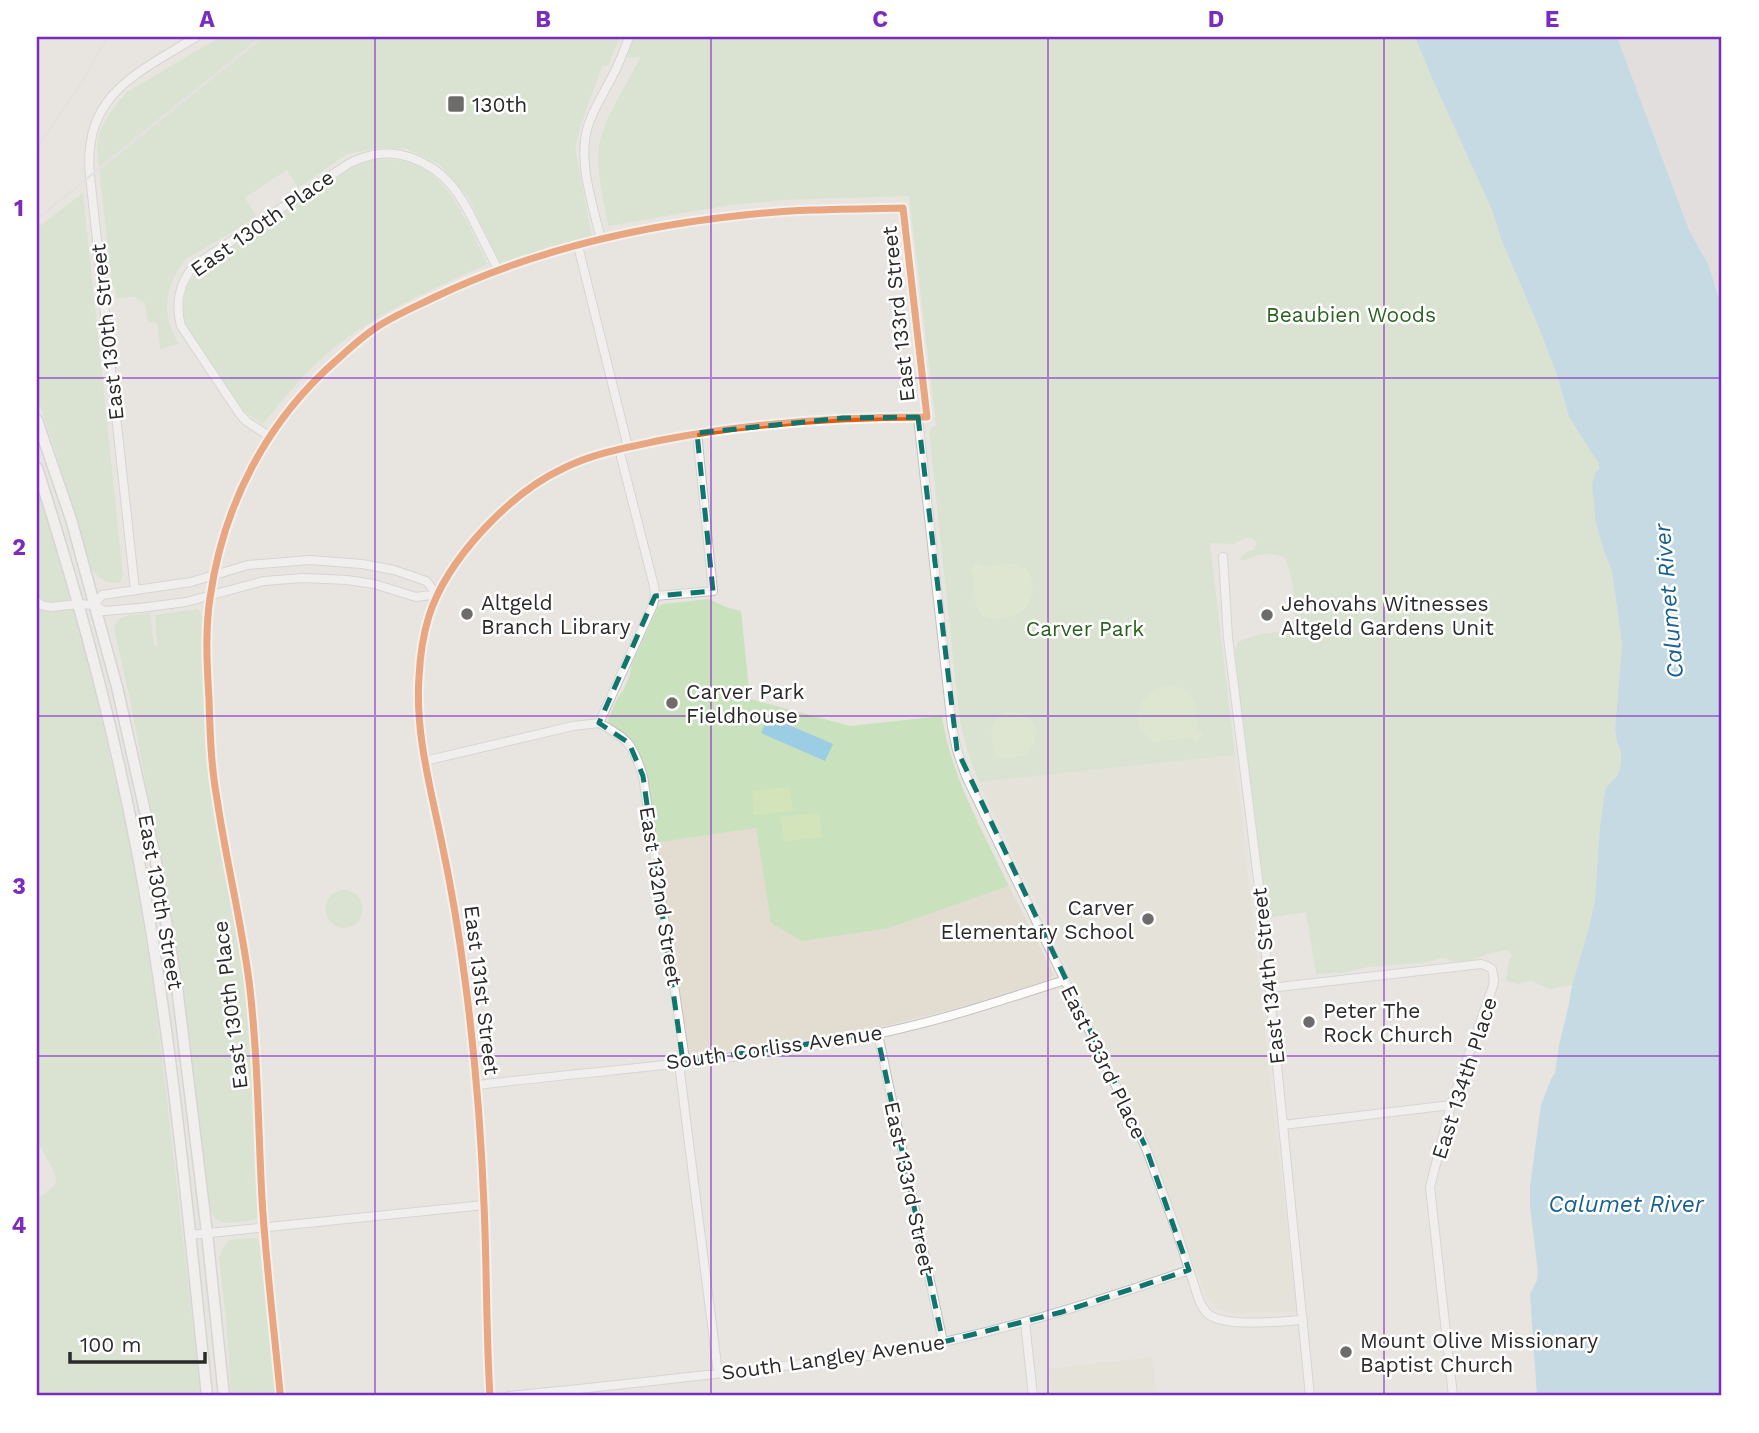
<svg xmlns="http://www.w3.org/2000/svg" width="1759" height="1433" font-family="'Work Sans',sans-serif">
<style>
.industrial{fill:#d9d6d8}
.education{fill:#e2ddd0}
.green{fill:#cae1bd}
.pitch{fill:#d3e4bb}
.water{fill:#9bcde4}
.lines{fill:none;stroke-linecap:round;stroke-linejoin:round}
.street-casing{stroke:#c2c1c1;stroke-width:10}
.secondary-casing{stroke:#c2c1c1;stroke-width:13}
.street{stroke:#fcfbfa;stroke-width:8}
.secondary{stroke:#fcfbfa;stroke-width:10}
.rail{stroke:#deddde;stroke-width:2.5}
.cycleway-casing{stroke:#fff;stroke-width:11}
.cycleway{stroke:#e8590c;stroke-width:7}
.marked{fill:none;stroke:#0f766e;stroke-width:5;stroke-dasharray:14 9;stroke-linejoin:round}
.grid{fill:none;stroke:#7b2cbf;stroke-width:2;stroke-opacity:0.55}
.poi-dot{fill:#6d6c6b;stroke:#fff;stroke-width:2.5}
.labels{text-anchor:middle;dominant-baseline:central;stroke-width:5;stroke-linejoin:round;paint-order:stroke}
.poi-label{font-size:21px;fill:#2b2b2b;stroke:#fff;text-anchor:start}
.street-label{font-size:21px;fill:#2b2b2b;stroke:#fff}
.park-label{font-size:21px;fill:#2b6220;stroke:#fff}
.water-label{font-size:23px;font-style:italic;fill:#196191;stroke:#fff}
.neatline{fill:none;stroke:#7b2cbf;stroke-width:2.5}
.grid-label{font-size:23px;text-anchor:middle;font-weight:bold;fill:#7b2cbf}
</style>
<rect width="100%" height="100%" fill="#e8e5e1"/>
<path class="industrial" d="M 1617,37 L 1722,37 L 1722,308 L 1708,264 L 1689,230 Z"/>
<path class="education" d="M 1235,755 L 1268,1057 L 1297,1312 L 1229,1313 L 1216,1308 L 1206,1296 L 1155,1162 L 1125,1090 L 979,782 Z
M 756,828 L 771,922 L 889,928 L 1009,886 L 1054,975 L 1048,980 L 958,1008 L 868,1030 L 750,1049 L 690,1055 L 688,1053 L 655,843 Z
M 1153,1357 L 1157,1396 L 1052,1396 L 1049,1369 Z"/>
<path class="green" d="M 220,37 L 620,37 L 608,66 L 603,65 L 586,110 L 575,147 L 592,237 L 500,263 L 469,199 L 439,164 L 407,149 L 380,148 L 347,154 L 298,188 L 287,170 L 245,198 L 257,217 L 185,260 C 164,287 161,315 179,344 L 160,349 L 157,322 L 148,323 L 145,303 L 133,297 L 116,298 L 115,287 L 112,288 L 97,149 L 98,138 L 101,128 L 112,110 L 127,92 Z
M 634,37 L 1415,37 L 1431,76 L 1492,210 L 1501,239 L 1537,323 L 1558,378 L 1569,417 L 1599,462 L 1596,523 L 1604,551 L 1612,571 L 1622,645 L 1615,729 L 1617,743 L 1621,751 L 1621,764 L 1618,774 L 1605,789 L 1600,827 L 1595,900 L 1588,931 L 1572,985 L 1549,989 L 1531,981 L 1518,984 L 1506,981 L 1508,965 L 1512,954 L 1507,950 L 1491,953 L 1472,960 L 1456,962 L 1443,958 L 1423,963 L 1368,967 L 1342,973 L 1316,974 L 1306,912 L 1267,918 L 1234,653 L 1238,642 C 1253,635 1268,632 1284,632 L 1295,620 C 1295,597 1293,577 1284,557 C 1274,554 1266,553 1255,556 C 1248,558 1246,561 1239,560 L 1244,553 L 1254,549 L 1257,543 L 1253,539 L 1246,537 L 1234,544 L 1210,543 L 1235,755 L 979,782 C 970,760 963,739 959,715 L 929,432 L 931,428 L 936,425 L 909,196 L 785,200 L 731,205 L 608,226 C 604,200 596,172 599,146 C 602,122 629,81 640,57 L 627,58 Z
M 374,159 C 382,160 390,159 397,160 C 449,167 467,224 488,264 C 429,291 368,316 320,360 C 299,379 281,402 263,424 L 247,414 L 238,404 L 186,328 L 182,308 L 187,285 L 201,267 L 355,166 Z
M 83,193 L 123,575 L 121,582 C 107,586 100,578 91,569 L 55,450 L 37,397 L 37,228 Z
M 37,483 L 77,612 L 127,830 L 141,908 L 157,1013 L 201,1396 L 37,1396 L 37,1199 L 56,1184 L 55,1174 L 37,1140 Z
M 709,599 L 726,607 L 741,611 L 750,699 L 850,726 L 942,716 C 951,777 983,831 1009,886 L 889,928 L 802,941 L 771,923 L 756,828 L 655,843 L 642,761 L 635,748 L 610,726 L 608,719 L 618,697 L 623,691 L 630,675 L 631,666 L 658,607 L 662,604 Z
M 197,609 L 201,612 L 201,616 L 204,617 C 202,681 205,745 214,809 C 221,862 235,913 242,966 C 254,1048 255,1129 258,1211 L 257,1212 L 257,1218 L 254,1220 C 235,1222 214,1230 209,1205 L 188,1025 L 171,915 L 129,695 L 114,629 C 118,612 136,615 150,613 L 154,646 L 157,646 L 155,615 Z
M325 909a19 19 0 1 1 38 0a19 19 0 1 1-38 0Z
M 256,1238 L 259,1240 L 259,1246 L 261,1247 L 277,1396 L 231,1396 L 226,1319 L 219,1258 L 225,1245 L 229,1240 Z"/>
<path class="pitch" d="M 976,563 L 981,566 L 1016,564 L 1028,571 C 1050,612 988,635 977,607 C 973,598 974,584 973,574 L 970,571 Z
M 1171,685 C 1197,690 1197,708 1197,730 L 1203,734 L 1197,741 L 1191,738 L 1152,742 L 1140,728 L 1138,719 L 1141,703 L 1154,689 Z
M 1008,712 C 1025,710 1041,724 1035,742 C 1033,748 1028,752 1024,756 L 999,758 L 994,754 C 992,735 986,721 1008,712 Z
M 790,787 L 793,811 L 754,815 L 752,791 Z
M 819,813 L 822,837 L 784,841 L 781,817 Z"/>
<path class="water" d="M 1415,37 L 1617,37 L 1689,230 L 1708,264 L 1722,308 L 1722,1396 L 1537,1396 L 1530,1294 L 1537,1280 L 1538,1272 L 1530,1207 L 1530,1186 L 1541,1105 L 1551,1079 L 1555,1073 L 1559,1045 L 1569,1004 L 1572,985 L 1588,931 L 1595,900 L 1600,827 L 1605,789 L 1618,774 L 1621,764 L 1621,751 L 1617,743 L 1615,729 L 1622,645 L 1612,571 L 1604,551 L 1596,523 L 1592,484 L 1595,473 L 1599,469 L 1599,462 L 1595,458 L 1569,417 L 1558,378 L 1537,323 L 1501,239 L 1492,210 L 1431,76 Z
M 768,716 L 833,744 L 825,761 L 761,733 Z"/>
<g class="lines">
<g class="street-casing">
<path id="street" d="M 601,240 C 593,205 577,161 588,126 C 593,109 604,93 612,77 C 619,64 624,51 629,37
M 578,246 L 628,447
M 918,417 L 952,727 L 957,750 L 966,776 L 1146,1148 L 1177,1232 L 1199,1300 C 1201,1305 1204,1310 1208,1314 C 1226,1328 1280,1321 1303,1320
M 269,436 L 246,421 L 239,413 L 181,326 C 175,304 179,282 195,265 L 350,163 C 371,153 390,150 412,158 C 446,170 461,195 476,226 C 483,240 491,255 498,270
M 619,449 L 654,586 L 655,596 L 653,605 L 599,723 C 629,739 633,745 643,776 L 684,1053 L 680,1072 L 718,1373
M 1223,557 L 1228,638 L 1260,895 L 1310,1396
M 135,590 L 90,176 C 82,95 136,74 196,37
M 655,596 L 713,591 L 697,433
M 37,601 L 41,605 L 51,607 L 78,604 L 94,605 L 104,611 L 140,608 L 186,602 L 264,581 L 303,578 L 347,580 L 374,584 L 416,597 L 437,594
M 94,605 L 102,595 L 191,582 L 248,565 L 310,560 L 362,564 L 394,570 L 426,581 L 437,594
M 425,761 L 573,726 L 599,723
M 1270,988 L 1481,964 L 1487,966 L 1492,969 L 1494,980 L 1493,986 L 1451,1105 L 1430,1187 L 1453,1396
M 878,1034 L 943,1342
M 477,1085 C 610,1069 745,1061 876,1034 C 940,1021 1003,1000 1065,980
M 1283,1125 L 1451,1105
M 190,1235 L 484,1205
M 1025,1322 L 1033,1396
M 280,1392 C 274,1328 266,1264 262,1199 C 258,1126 258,1054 249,981 C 241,920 226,860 217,799 C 211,766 210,732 209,699 C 207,666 205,631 210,598 C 223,505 267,420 338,359 C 350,348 363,336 377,327 C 395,315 417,306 437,296 C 532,251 639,226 744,215 C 797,209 850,209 903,208 L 927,417 C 838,417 749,423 662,440 C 629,447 594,453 564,468 C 510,493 447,559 429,616 C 423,635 420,657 419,677 C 415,731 430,786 441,839 C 451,886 459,933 465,980 C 475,1055 481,1130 484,1205 C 487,1269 486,1333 490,1396
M 509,1396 C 592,1388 674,1379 757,1369 C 800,1364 845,1360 888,1353 C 991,1335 1090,1304 1189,1270"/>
</g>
<g class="secondary-casing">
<path id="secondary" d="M 37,420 L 71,519 L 117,687 L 155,856 L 177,987 L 207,1233 L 224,1396
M 37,468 C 78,595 113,725 138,856 C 172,1035 188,1216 207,1396"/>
</g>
<use href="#street" class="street"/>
<use href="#secondary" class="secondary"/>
<path class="rail" d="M 37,147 L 83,81 L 107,37
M 37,219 L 262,37"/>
<g class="cycleway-casing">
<path id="cycleway" d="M 280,1392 C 274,1328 266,1264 262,1199 C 258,1126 258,1054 249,981 C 241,920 226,860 217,799 C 211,766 210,732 209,699 C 207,666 205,631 210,598 C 223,505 267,420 338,359 C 350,348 363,336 377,327 C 395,315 417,306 437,296 C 532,251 639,226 744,215 C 797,209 850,209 903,208 L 927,417 C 838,417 749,423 662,440 C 629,447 594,453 564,468 C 510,493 447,559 429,616 C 423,635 420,657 419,677 C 415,731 430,786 441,839 C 451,886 459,933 465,980 C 475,1055 481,1130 484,1205 C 487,1269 486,1333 490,1396"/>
</g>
<use href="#cycleway" class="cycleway"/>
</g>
<path d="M0 0H1759V1433H0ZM 918,417 L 957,750 L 1146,1148 L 1189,1270 L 1062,1312 L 943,1342 L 877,1034 L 683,1062 L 643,776 L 629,743 L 599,723 L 655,596 L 713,591 L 697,433 L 843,418 Z" fill="#e8e5e1" fill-opacity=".55" fill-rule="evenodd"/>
<path class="marked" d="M 918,417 L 957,750 L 1146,1148 L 1189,1270 L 1062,1312 L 943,1342 L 877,1034 L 683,1062 L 643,776 L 629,743 L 599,723 L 655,596 L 713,591 L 697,433 L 843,418 Z"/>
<path class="grid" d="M 375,37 L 375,1396M 711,37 L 711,1396M 1048,37 L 1048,1396M 1384,37 L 1384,1396M 37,378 L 1722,378M 37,716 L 1722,716M 37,1056 L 1722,1056"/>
<g class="poi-dot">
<rect x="447" y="95" width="18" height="18" rx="3.5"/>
<circle cx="467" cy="614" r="7"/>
<circle cx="1267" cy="615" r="7"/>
<circle cx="672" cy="703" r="7"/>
<circle cx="1148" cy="919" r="7"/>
<circle cx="1309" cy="1022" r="7"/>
<circle cx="1346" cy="1352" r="7"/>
</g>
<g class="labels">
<g class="poi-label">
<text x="472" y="104">130th</text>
<text x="481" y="602">Altgeld<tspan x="481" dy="24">Branch Library</tspan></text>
<text x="1281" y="603">Jehovahs Witnesses<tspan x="1281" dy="24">Altgeld Gardens Unit</tspan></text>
<text x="686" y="691">Carver Park<tspan x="686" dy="24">Fieldhouse</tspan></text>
<text x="1134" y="907" text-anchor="end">Carver<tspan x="1134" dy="24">Elementary School</tspan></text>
<text x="1323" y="1010">Peter The<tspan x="1323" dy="24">Rock Church</tspan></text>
<text x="1360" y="1340">Mount Olive Missionary<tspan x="1360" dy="24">Baptist Church</tspan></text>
</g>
<g class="street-label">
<text transform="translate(262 223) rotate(-35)">East 130th Place</text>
<text transform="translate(898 314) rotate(-96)">East 133rd Street</text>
<text transform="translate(107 332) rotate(-96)">East 130th Street</text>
<text transform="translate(661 896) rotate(81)">East 132nd Street</text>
<text transform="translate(161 902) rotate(80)">East 130th Street</text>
<text transform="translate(1268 976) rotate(-96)">East 134th Street</text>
<text transform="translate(482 990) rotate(83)">East 131st Street</text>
<text transform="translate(230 1005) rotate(-97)">East 130th Place</text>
<text transform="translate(774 1047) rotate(-8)">South Corliss Avenue</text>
<text transform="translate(1104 1062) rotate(64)">East 133rd Place</text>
<text transform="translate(1464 1078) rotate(-72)">East 134th Place</text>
<text transform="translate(910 1188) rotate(78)">East 133rd Street</text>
<text transform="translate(833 1357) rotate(-8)">South Langley Avenue</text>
</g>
<g class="park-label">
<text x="1351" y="314">Beaubien Woods</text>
<text x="1085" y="628">Carver Park</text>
</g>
<g class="water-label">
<text transform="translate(1669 601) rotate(-95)">Calumet River</text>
<text x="1626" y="1204">Calumet River</text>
</g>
</g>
<rect width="1759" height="1433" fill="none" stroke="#ffffff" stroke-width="77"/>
<path d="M70 1352v10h135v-10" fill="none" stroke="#2b2b2b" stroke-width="3.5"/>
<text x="80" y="1352" font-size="21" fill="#2b2b2b" stroke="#ffffff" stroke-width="5" paint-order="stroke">100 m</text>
<rect x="38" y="38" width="1682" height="1356" class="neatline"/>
<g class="grid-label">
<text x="207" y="27">A</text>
<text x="543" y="27">B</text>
<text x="880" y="27">C</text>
<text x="1216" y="27">D</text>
<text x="1552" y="27">E</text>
<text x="19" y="216">1</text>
<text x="19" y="555">2</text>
<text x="19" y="894">3</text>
<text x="19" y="1233">4</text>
</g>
</svg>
